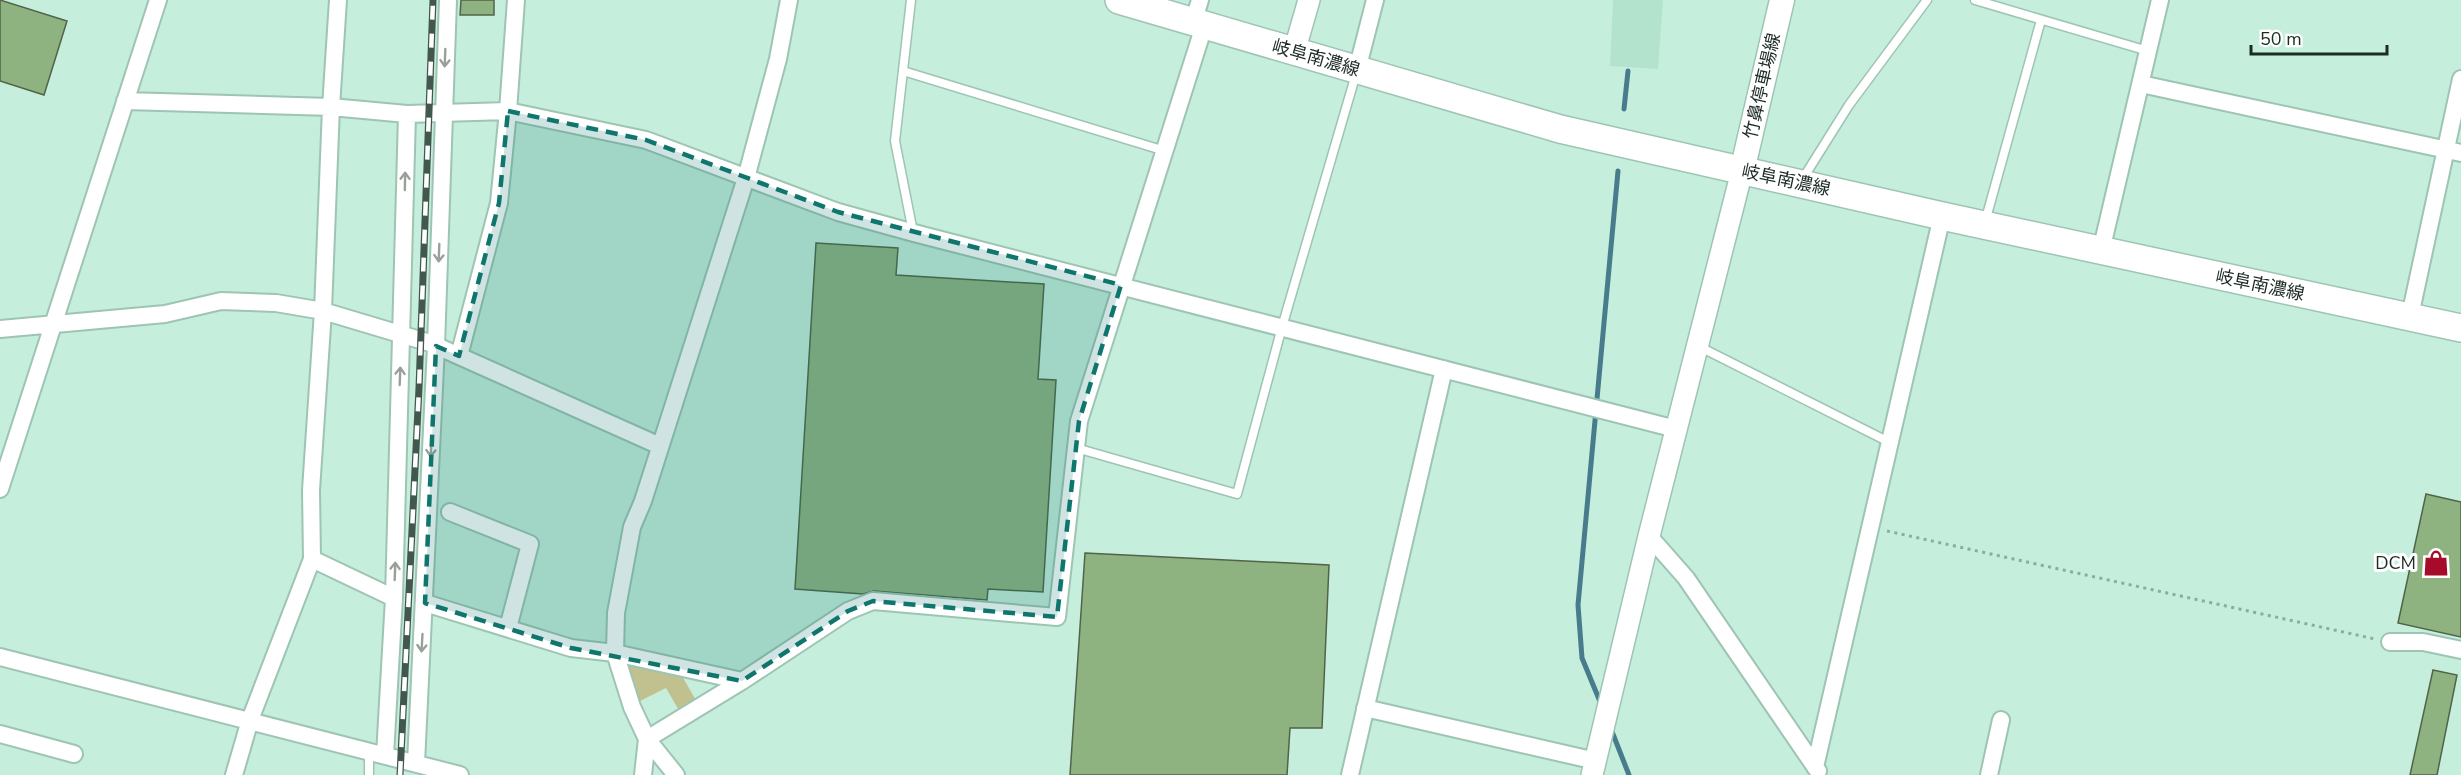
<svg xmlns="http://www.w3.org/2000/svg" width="2461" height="775" font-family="'Nunito Sans','Noto Sans JP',sans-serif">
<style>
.built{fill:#b3e3cd}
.green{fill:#c1c190}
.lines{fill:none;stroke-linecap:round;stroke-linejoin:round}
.stream{stroke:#487c8c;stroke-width:5}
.building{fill:#8fb281;stroke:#516449;stroke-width:1.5}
.service-casing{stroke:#9ec4b3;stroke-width:11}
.minor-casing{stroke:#9ec4b3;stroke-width:20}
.tertiary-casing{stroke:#9ec4b3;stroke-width:24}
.secondary-casing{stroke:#9ec4b3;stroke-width:27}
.primary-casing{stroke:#9ec4b3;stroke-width:30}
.path{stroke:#8cac9e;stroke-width:3;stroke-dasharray:3 4.5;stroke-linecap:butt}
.service{stroke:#fff;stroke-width:8}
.minor{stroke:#fff;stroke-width:16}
.tertiary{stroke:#fff;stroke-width:21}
.secondary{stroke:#fff;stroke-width:24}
.primary{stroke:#fff;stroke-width:27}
.rail-casing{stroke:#42574d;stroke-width:7}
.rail{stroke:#fff;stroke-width:4.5;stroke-dasharray:14;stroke-linecap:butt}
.oneway{stroke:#99a09c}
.marked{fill:#0f766e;fill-opacity:0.2;stroke:#0f766e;stroke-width:4.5;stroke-dasharray:12 8;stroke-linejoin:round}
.labels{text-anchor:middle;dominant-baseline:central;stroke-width:6;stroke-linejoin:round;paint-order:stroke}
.street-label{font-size:18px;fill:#1c2b24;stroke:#fff}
.poi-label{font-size:18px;fill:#1c2b24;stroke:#fff;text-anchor:end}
</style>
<rect width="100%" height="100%" fill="#c6eedc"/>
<path class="built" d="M 1613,0 L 1663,0 L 1658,69 L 1610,66 Z"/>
<path class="green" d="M 620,656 L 678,669 L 698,704 L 681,714 L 666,688 L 636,703 Z"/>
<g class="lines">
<path class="stream" d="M 1624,109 L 1628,71
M 1601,704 L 1582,658 L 1578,605 L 1618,171
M 1611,729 L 1629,775"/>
</g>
<path class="building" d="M 0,0 L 67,21 L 44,95 L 0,81 Z
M 461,0 L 494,0 L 494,15 L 460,15 Z
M 816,243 L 898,248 L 896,275 L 1044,284 L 1038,379 L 1056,380 L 1043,592 L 988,589 L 987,600 L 874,591 L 863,594 L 795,589 Z
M 2426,494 L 2461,502 L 2461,637 L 2398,623 Z
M 1085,553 L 1329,565 L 1322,728 L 1290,728 L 1287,775 L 1070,775 Z
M 2433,670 L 2457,675 L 2437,775 L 2410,775 Z"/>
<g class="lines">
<g class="service-casing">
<path id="service" d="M 911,0 L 895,141 L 913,232
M 1975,0 L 2148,51
M 903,71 L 1165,151
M 1802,180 L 1849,105 L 1927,0
M 1985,222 L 2041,20
M 1698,346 L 1889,442
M 1076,448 L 1237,494 L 1282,327 L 1356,74
M 369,751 L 369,775"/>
</g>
<g class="minor-casing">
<path id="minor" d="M 516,0 L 508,111 L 646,140 L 838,212 L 914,233 L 1676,429
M 1193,23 L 1200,0
M 1357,70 L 1375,0
M 2141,84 L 2461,153
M 125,101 L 331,107 L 407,114 L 508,111 L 499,203 L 459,356
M 2101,251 L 2160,0
M 2410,316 L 2461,79
M 0,329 L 165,314 L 221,301 L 276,303 L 323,311 L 430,343 L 660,446
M 0,489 L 158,0
M 450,512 L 530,544 L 508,628
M 1649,536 L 1686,578 L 1818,771
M 312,559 L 394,598
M 425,603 L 571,648 L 615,653 L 742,681
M 2390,642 L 2423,642 L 2461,650
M 0,657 L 460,775
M 1365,708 L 1596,761
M 0,734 L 74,754
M 647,739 L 742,681 L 848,611 L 873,601 L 1057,617 L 1079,421 L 1204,26
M 385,755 L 394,598 L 407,114
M 416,763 L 436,346 L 448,0
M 1815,767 L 1942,216
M 234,775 L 250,720 L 312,559 L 311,490 L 323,311 L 331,107 L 338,0
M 643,775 L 647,739
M 676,775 L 647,739 L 632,707 L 615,653 L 616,613 L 632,527 L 643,501 L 746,178 L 778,59 L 789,0
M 1350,775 L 1444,369
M 1989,775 L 2001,720"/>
</g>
<g class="tertiary-casing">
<path id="tertiary" d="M 1294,52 L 1309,0
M 1592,775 L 1649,536 L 1742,171"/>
</g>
<g class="secondary-casing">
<path id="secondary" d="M 1742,171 L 1782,0"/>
</g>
<g class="primary-casing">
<path id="primary" d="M 1119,0 L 1560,129 L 1942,216 L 2461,328"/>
</g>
<path class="path" d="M 1887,531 L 2375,639"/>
<use href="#service" class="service"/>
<use href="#minor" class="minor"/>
<use href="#tertiary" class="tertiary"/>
<use href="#secondary" class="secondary"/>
<use href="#primary" class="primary"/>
<g class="rail-casing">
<path id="rail" d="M 400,775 L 419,388 L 433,0"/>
</g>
<use href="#rail" class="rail"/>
</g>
<defs><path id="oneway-shaft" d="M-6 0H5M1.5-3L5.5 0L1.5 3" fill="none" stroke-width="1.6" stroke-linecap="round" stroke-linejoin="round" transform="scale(1.5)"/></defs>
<g class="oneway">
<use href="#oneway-shaft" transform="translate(445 58) rotate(92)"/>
<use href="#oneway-shaft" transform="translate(405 181) rotate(-89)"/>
<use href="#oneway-shaft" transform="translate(439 253) rotate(92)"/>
<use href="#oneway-shaft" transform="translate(400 376) rotate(-88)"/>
<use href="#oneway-shaft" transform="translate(431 448) rotate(92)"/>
<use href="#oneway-shaft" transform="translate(395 571) rotate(-88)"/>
<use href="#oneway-shaft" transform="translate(422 643) rotate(93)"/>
</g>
<path class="marked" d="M 508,111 L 646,140 L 838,212 L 1121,285 L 1079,421 L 1057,617 L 873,601 L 848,611 L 742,681 L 571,648 L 425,603 L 436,346 L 459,356 L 499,203 Z"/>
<defs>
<g id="shop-bare" transform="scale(2.07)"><path d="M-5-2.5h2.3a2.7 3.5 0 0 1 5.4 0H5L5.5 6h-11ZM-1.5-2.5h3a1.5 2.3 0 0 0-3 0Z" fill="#a60c29" stroke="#fff" stroke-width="2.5" paint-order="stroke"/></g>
</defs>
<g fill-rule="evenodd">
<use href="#shop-bare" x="2436" y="563"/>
</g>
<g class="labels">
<g class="street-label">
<text transform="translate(1316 58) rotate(16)">岐阜南濃線</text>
<text transform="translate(1762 86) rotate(-77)">竹鼻停車場線</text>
<text transform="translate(1786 180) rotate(12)">岐阜南濃線</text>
<text transform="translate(2260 285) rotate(12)">岐阜南濃線</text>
</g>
<g class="poi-label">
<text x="2416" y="563">DCM</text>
</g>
</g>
<path d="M2251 45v9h136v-9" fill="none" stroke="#1c2b24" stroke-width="3"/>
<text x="2260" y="45" font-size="18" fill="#1c2b24" stroke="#ffffff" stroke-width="4.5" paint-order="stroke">50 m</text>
</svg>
